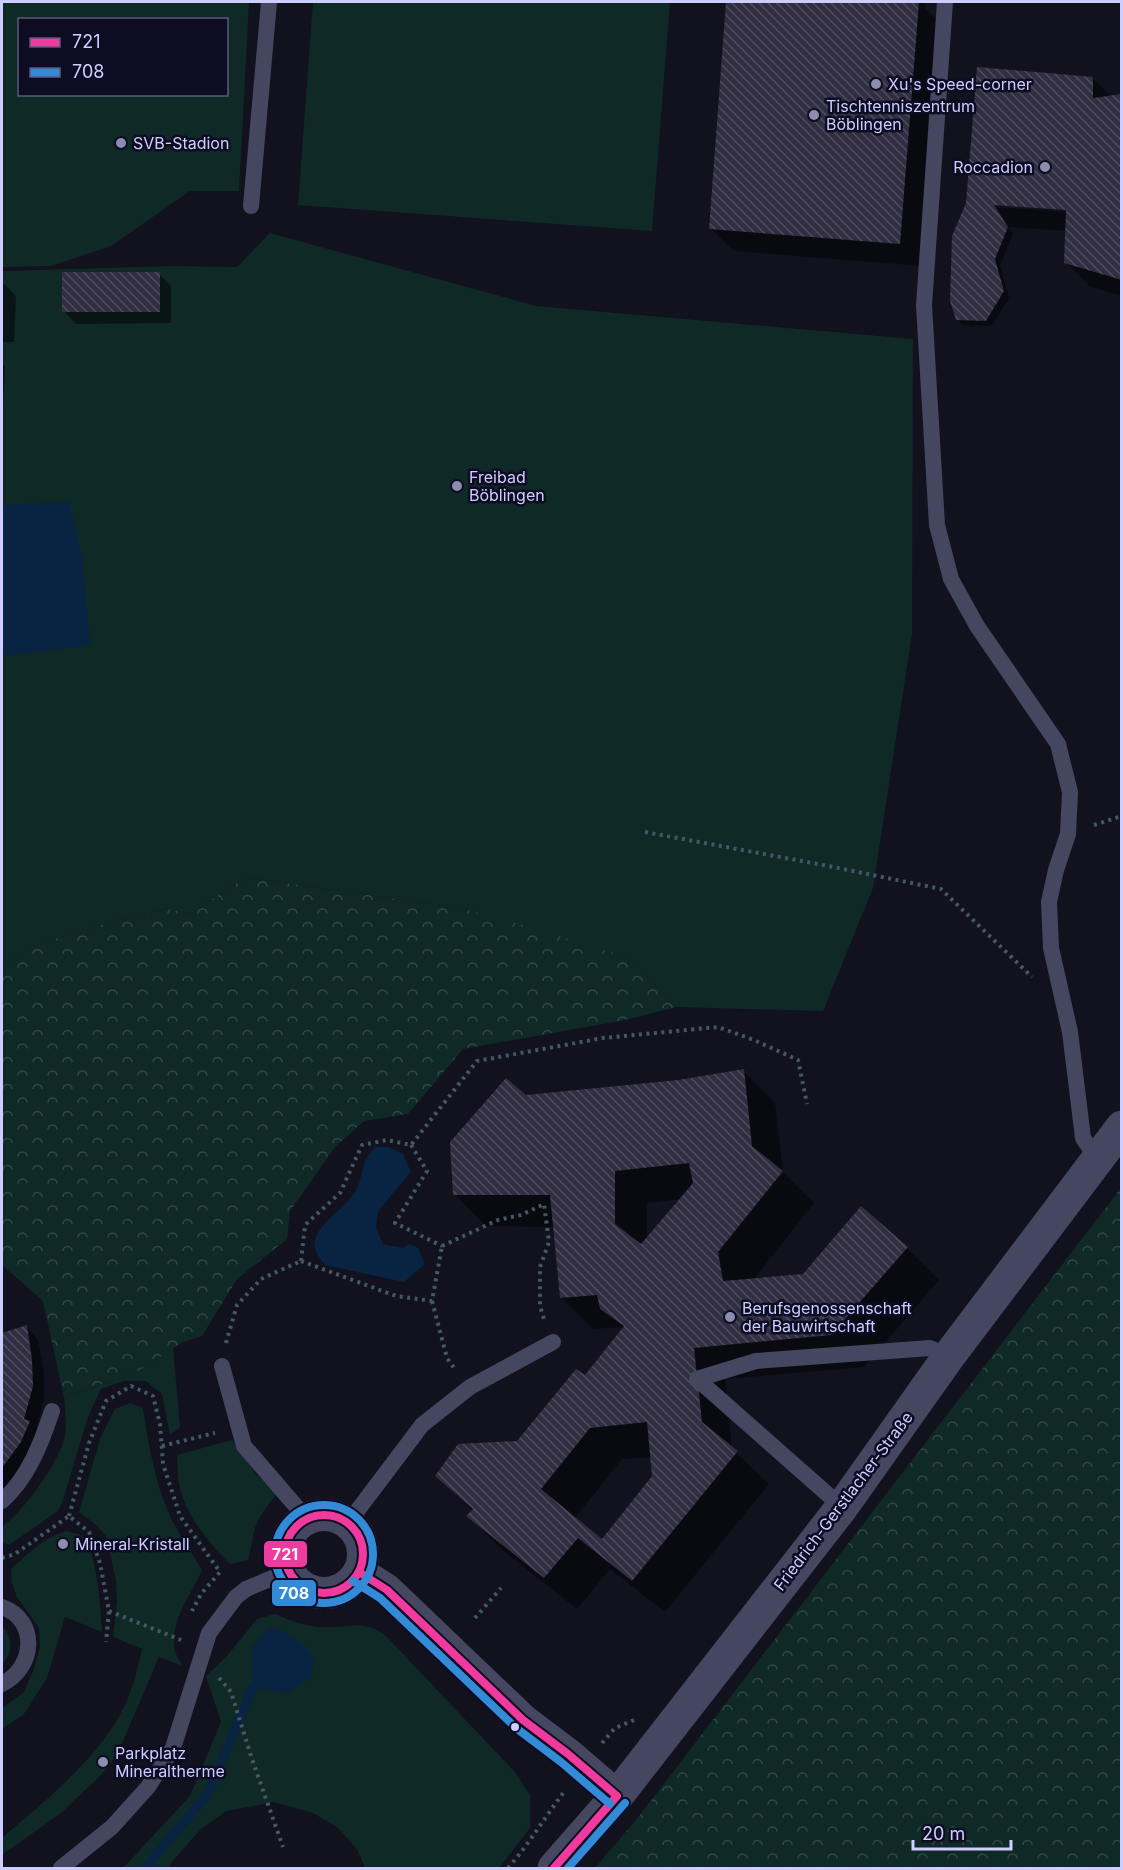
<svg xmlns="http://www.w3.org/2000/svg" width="1123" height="1870" font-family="Inter,sans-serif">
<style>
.green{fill:#0f2927;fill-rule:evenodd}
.forest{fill:url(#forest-crowns)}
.water{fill:#082442}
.shadow{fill:#0007;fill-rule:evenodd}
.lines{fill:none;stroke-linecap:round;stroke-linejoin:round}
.stream{stroke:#082442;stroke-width:9}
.building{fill:url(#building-back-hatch);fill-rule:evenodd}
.path{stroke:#435864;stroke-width:4;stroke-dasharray:3 4.5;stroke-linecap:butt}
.service{stroke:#44475f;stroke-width:16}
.minor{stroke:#44475f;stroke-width:32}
.tertiary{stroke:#44475f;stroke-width:33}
.bus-1-casing{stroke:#0d0c23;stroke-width:12}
.bus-2-casing{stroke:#0d0c23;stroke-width:12}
.bus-1{stroke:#f13a9d;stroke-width:8}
.bus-2{stroke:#338bd7;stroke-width:8}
.poi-dot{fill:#8c8cb0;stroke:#0d0c23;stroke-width:2}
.bus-dot{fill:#cdceff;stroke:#0d0c23;stroke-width:2}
.labels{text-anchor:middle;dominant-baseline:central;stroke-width:5;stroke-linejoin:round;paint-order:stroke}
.poi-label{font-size:16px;fill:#cdceff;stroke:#0d0c23;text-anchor:start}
.street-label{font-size:16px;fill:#cdceff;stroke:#0d0c23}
.line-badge{stroke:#0d0c23;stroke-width:2}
.badge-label{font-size:16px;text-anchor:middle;font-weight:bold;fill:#fff}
</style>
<defs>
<pattern id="forest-crowns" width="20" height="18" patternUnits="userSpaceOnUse" patternTransform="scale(1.5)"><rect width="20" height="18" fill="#0f2927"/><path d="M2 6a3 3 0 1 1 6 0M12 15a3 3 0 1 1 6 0" fill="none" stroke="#314747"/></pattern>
<pattern id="building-back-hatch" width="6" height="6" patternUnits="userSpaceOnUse" patternTransform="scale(1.5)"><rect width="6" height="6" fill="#302e40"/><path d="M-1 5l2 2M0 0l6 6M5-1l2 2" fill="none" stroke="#4d4b5d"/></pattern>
</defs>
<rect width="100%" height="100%" fill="#12111e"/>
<path class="green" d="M 2,2 L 249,2 L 239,191 L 190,191 L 111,246 L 51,266 L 2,267 ZM 20,20 L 226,20 L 226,94 L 20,94 Z
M 313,2 L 670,2 L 652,231 L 298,205 Z
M 270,233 L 536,306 L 913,339 L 912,634 L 873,888 L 823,1011 L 677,1007 L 629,958 L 464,909 L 246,877 L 190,914 L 168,909 L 124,918 L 33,946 L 2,965 L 2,271 L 173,266 L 237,267 Z
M 173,1348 L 180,1427 L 170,1435 L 162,1394 L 146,1381 L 124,1381 L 101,1389 L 88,1417 L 63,1500 L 58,1511 L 9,1545 L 2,1542 L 2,1527 C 23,1512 61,1460 65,1435 C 67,1423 65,1409 64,1397 L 135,1373 Z
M 130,1403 L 143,1408 C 148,1441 154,1477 167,1509 C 176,1531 190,1550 202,1570 C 191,1596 173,1615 174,1644 C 174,1651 179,1660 182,1666 L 159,1657 L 117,1755 L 101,1775 L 61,1813 L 2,1855 L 2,1838 C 45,1801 98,1759 124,1707 C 133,1689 137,1669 142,1649 L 113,1637 L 117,1602 L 116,1580 L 106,1536 L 95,1524 L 79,1512 L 100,1439 L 115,1409 Z
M 232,1440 L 255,1473 L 277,1493 C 268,1505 258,1517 254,1531 C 252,1541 251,1550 248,1560 L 230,1564 C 210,1544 186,1516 180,1488 C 177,1478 178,1465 177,1455 Z
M 67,1531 C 73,1533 80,1533 84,1538 C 97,1551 101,1614 102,1632 L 65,1617 L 47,1678 L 24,1714 L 2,1729 L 2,1708 L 24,1692 L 33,1671 L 40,1648 L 39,1628 L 17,1597 L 12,1583 L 11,1569 C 28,1554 44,1537 67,1531 Z
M 275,1614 C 290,1620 304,1626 321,1627 C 346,1629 364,1618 386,1636 L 514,1771 L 530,1795 L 530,1828 L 499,1868 L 365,1868 L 357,1849 L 338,1828 L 313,1813 L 274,1802 L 226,1811 L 200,1830 L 171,1863 L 169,1868 L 123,1868 L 190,1796 L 221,1722 L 206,1676 L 226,1657 L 257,1619 Z
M 2,1626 C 13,1637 14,1653 2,1664 Z"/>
<path class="forest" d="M 246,877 L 464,909 L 530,927 L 629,958 L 677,1007 L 625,1020 L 463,1049 L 408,1114 L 364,1121 L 335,1147 L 290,1211 L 287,1239 L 237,1279 L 202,1336 L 183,1342 L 135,1373 L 64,1397 L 43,1301 L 2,1265 L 2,965 L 32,946 L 124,918 L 168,909 L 190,914 Z
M 1121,1188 L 1121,1868 L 595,1868 L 640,1815 Z"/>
<path class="water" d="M 69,502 L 82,559 L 90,645 L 2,656 L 2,527 L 4,505 Z
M 375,1147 L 389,1147 L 403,1154 L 411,1172 L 378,1211 L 376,1228 L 383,1244 L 403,1248 L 409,1244 L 418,1248 L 425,1264 L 404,1282 L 325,1265 C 322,1261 316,1254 315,1249 C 310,1226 347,1209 356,1190 C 365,1172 359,1165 375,1147 Z
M 271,1627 C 285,1633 306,1643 312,1657 C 314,1662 312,1670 312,1677 L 287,1693 L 253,1687 L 252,1647 Z"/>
<path class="shadow" d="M 728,2 L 925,2 L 925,8 L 942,25 L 923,266 L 734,251 L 710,228 Z
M 1093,78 L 1111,97 L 1122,96 L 1122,296 L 1089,286 L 1066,262 L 1067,231 L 1009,227 L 1013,234 L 1000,266 L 1009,298 L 992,326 L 963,325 L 957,319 L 954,236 ZM 990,203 L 1073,209 L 1073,212 L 993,207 Z
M 159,274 L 171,286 L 171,323 L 76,324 L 64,311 Z
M 2,282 L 16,296 L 14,342 L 2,342 Z
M 2,363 L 5,366 L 3,409 L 2,408 Z
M 743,1071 L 775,1103 L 783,1172 L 814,1203 L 753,1280 L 803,1276 L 907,1248 L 939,1280 L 864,1367 L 725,1379 L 732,1449 L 769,1484 L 665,1612 L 610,1569 L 577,1609 L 500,1548 L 469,1516 L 473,1511 L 437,1476 L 518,1443 L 585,1377 L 623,1329 L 621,1327 L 593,1329 L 561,1297 L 554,1227 L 486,1226 L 454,1194 L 525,1096 L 678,1081 ZM 681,1199 L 647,1240 L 647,1203 ZM 652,1457 L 654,1477 L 602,1542 L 574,1519 L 622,1459 Z
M 26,1327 L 38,1339 L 44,1373 L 44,1399 L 36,1430 L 41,1435 L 2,1501 L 2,1331 L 3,1334 Z"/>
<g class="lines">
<path class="stream" d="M 145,1868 L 208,1794 L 253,1687"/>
</g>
<path class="building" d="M 726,2 L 919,2 L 900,244 L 709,229 Z
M 977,67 L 1093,77 L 1093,98 L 1122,94 L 1122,280 L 1064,263 L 1066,210 L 994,205 L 1008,227 L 995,259 L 1004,291 L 986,321 L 956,320 L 950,301 L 952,236 L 966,203 Z
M 62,272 L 160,272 L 160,312 L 62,312 Z
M 744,1069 L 752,1146 L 783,1171 L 718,1252 L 723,1281 L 803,1274 L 861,1206 L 908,1247 L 831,1335 L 694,1348 L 702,1422 L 738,1451 L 632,1581 L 578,1538 L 544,1578 L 466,1516 L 473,1509 L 435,1476 L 458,1444 L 517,1441 L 576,1369 L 585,1375 L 624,1326 L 600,1309 L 597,1295 L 560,1298 L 550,1195 L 453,1195 L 450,1142 L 506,1078 L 526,1095 L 678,1080 ZM 689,1163 L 693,1183 L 641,1244 L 615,1224 L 615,1171 ZM 647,1422 L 652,1476 L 602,1539 L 541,1489 L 590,1428 Z
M 27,1325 L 32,1360 L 33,1386 L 24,1419 L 30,1421 L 21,1442 L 2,1468 L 2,1333 Z"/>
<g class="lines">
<path class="path" d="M 1094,825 L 1122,816
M 645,832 L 818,864 L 941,889 L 1032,977
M 411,1145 L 427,1171 L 395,1223 L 442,1246
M 442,1246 L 498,1220 L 521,1215 L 544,1204 L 549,1242 L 540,1267 L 540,1306 L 544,1319
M 301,1261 L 305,1225 L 340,1193 L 362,1145 L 387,1140 L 411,1145 L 477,1061 L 603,1038 L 718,1027 L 754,1040 L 798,1060 L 807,1104
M 301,1261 L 396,1296 L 432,1301 L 442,1246
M 432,1301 L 447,1358 L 454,1368
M 226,1343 L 237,1305 L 261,1279 L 301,1261
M 162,1446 L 215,1433
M 69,1516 L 89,1443 L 106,1401 L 131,1386 L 153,1396 L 160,1424 L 163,1464 L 180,1516 L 220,1572 L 201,1594 L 192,1611
M 2,1558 L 15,1554 L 69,1516 L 89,1532 L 100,1563 L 109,1611 L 106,1642
M 109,1611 L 181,1640
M 475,1618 L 501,1588
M 219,1678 L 231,1692 L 252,1759 L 283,1847
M 602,1743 L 615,1728 L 634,1720
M 508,1868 C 529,1844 545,1817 564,1792"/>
<path class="service" d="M 945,2 L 924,305 L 937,525 L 951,579 L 977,626 L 1058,744 L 1070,792 L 1068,834 L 1056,870 L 1049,902 L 1051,948 L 1070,1032 L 1083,1138 L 1097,1159
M 251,206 L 269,2
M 222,1366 L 244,1446 L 307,1519
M 697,1379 L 756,1361 L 930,1348 L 949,1356
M 697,1379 L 842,1507
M 2,1501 C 28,1478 41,1444 52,1411
M 348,1523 L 422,1425 L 470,1387 L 553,1342
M 2,1607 C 39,1620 35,1668 2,1684
M 61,1868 L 112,1827 L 148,1787 L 173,1748 L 209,1633 L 236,1597 L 246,1589 L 289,1571"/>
<path class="minor" d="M285 1554a39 39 0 1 1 78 0a39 39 0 1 1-78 0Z
M 359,1572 L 387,1590 L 523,1720 L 568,1754 L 617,1796"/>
<path class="tertiary" d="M 554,1868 L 617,1796 L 842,1507 L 949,1356 L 1122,1127"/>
<g class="bus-1-casing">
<path id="bus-1" d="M285 1554a39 39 0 1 1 78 0a39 39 0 1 1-78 0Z
M 359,1572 L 387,1590 L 523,1720 L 568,1754 L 617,1796
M 554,1868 L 617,1796"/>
</g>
<g class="bus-2-casing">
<path id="bus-2" d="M275 1554a49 49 0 1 1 98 0a49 49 0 1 1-98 0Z
M 353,1581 L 380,1598 L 516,1728 L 561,1762 L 610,1804
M 568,1868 L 625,1803"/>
</g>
<use href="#bus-1" class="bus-1"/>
<use href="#bus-2" class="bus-2"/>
</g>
<g class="poi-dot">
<circle cx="876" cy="84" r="6"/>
<circle cx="814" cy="115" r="6"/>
<circle cx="121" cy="143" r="6"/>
<circle cx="1045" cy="167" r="6"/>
<circle cx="457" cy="486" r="6"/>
<circle cx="730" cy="1317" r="6"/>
<circle cx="63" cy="1544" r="6"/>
<circle cx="103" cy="1762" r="6"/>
</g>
<circle class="bus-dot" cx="515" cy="1727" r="5"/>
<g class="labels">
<g class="poi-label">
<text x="888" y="84">Xu's Speed-corner</text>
<text x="826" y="106">Tischtenniszentrum<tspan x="826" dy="18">Böblingen</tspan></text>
<text x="133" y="143">SVB-Stadion</text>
<text x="1033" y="167" text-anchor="end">Roccadion</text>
<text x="469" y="477">Freibad<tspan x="469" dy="18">Böblingen</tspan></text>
<text x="742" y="1308">Berufsgenossenschaft<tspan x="742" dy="18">der Bauwirtschaft</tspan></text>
<text x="75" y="1544">Mineral-Kristall</text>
<text x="115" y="1753">Parkplatz<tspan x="115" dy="18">Mineraltherme</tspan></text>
</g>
<g class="street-label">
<text transform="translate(843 1501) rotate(-53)">Friedrich-Gerstlacher-Straße</text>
</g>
</g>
<g class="line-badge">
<rect x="263" y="1540" width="45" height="28" rx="6" fill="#f13a9d"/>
<rect x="271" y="1579" width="46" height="28" rx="6" fill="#338bd7"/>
</g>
<g class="badge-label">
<text x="285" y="1560">721</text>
<text x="294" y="1599">708</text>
</g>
<rect width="1123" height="1870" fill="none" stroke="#cdceff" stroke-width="6"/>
<rect x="18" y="18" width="210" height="78" fill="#0d0c23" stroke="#5a5a7b" stroke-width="1.5"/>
<rect x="30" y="38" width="30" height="9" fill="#f13a9d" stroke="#5a5a7b" stroke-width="1.5"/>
<text x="72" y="48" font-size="18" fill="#cdceff">721</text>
<rect x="30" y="68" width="30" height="9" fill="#338bd7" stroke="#5a5a7b" stroke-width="1.5"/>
<text x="72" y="78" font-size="18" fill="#cdceff">708</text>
<path d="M913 1840v9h98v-9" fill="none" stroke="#cdceff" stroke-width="3"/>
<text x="922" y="1840" font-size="18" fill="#cdceff" stroke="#0d0c23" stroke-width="4.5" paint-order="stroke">20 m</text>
</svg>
